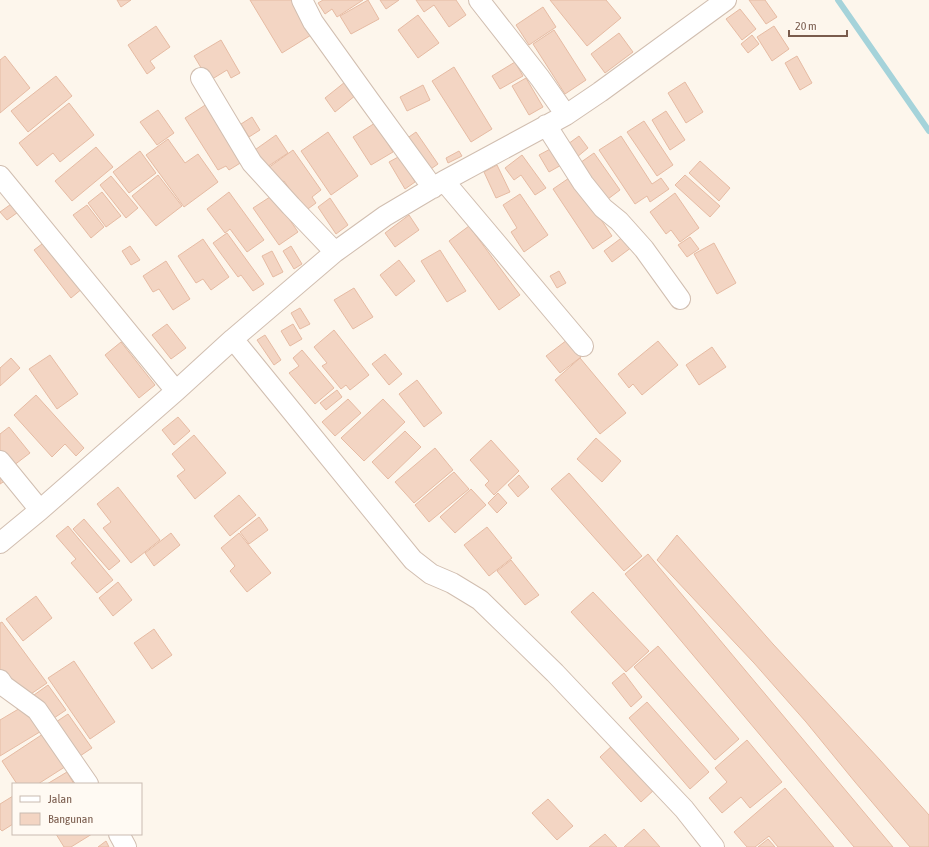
<svg xmlns="http://www.w3.org/2000/svg" width="929" height="847" font-family="'Asap Condensed',sans-serif">
<style>
.lines{fill:none;stroke-linecap:round;stroke-linejoin:round}
.stream{stroke:#a5d3da;stroke-width:6}
.building{fill:#f3d5c3;stroke:#e6bba3}
.minor-casing{stroke:#d1beb0;stroke-width:22}
.minor{stroke:#fff;stroke-width:20}
</style>
<rect width="100%" height="100%" fill="#fdf6ec"/>
<g class="lines">
<path class="stream" d="M 838,0 L 929,131"/>
</g>
<path class="building" d="M 117,0 L 131,0 L 121,7 Z
M 250,0 L 296,0 L 316,32 L 282,53 Z
M 323,0 L 363,0 L 337,17 L 332,9 L 325,14 L 318,3 Z
M 368,0 L 379,19 L 351,34 L 340,16 Z
M 380,0 L 399,0 L 386,9 Z
M 416,0 L 456,0 L 466,15 L 449,27 L 434,5 L 424,12 Z
M 550,0 L 606,0 L 621,18 L 587,46 Z
M 749,0 L 765,0 L 777,17 L 766,24 Z
M 543,7 L 556,27 L 529,45 L 516,25 Z
M 740,9 L 756,29 L 742,40 L 726,19 Z
M 418,15 L 439,43 L 418,58 L 398,30 Z
M 156,26 L 170,47 L 150,61 L 155,68 L 147,74 L 128,45 Z
M 774,26 L 789,49 L 772,61 L 757,37 Z
M 554,30 L 586,80 L 565,94 L 533,44 Z
M 619,33 L 633,52 L 605,73 L 591,54 Z
M 752,35 L 759,44 L 748,53 L 741,44 Z
M 221,40 L 240,73 L 231,78 L 227,70 L 209,81 L 194,56 Z
M 5,56 L 30,88 L 0,113 L 0,60 Z
M 797,56 L 812,83 L 800,90 L 785,63 Z
M 515,62 L 523,76 L 500,89 L 492,76 Z
M 454,67 L 492,129 L 471,142 L 432,81 Z
M 56,76 L 72,96 L 28,132 L 11,111 Z
M 526,78 L 543,107 L 529,115 L 512,86 Z
M 345,82 L 356,95 L 335,112 L 325,98 Z
M 685,82 L 703,112 L 686,123 L 668,93 Z
M 423,85 L 430,100 L 407,111 L 400,97 Z
M 210,102 L 242,162 L 229,170 L 226,166 L 218,170 L 185,118 Z
M 69,103 L 94,135 L 60,162 L 53,153 L 37,166 L 19,143 Z
M 158,110 L 174,133 L 157,145 L 140,122 Z
M 666,111 L 685,140 L 670,150 L 652,120 Z
M 252,117 L 260,130 L 249,137 L 241,124 Z
M 644,121 L 673,165 L 657,176 L 627,132 Z
M 375,123 L 393,152 L 371,165 L 353,137 Z
M 328,132 L 358,176 L 331,195 L 301,151 Z
M 416,132 L 438,164 L 428,171 L 406,139 Z
M 276,135 L 288,153 L 264,169 L 252,152 Z
M 579,136 L 588,148 L 577,157 L 568,144 Z
M 621,136 L 652,184 L 661,178 L 669,189 L 650,202 L 647,196 L 635,204 L 599,150 Z
M 168,139 L 185,163 L 198,154 L 218,182 L 184,207 L 146,155 Z
M 96,147 L 113,167 L 72,201 L 55,181 Z
M 554,147 L 563,164 L 549,172 L 539,155 Z
M 293,150 L 321,190 L 312,197 L 316,203 L 305,211 L 284,181 L 279,184 L 268,168 Z
M 140,151 L 156,173 L 129,193 L 113,172 Z
M 459,151 L 462,156 L 448,163 L 446,158 Z
M 594,153 L 620,190 L 604,202 L 577,165 Z
M 522,155 L 546,188 L 535,195 L 521,175 L 514,180 L 505,168 Z
M 400,156 L 415,182 L 405,189 L 389,162 Z
M 700,161 L 730,188 L 719,201 L 689,173 Z
M 497,165 L 510,192 L 496,198 L 484,172 Z
M 158,175 L 182,206 L 156,226 L 132,196 Z
M 685,175 L 720,206 L 710,217 L 675,185 Z
M 111,176 L 138,208 L 126,218 L 100,185 Z
M 572,176 L 612,236 L 593,249 L 553,189 Z
M 102,192 L 121,216 L 106,227 L 88,203 Z
M 229,192 L 264,240 L 247,252 L 230,229 L 225,233 L 207,209 Z
M 675,193 L 699,228 L 680,242 L 671,230 L 666,234 L 650,212 Z
M 520,194 L 548,235 L 524,252 L 511,232 L 517,228 L 503,205 Z
M 273,195 L 298,232 L 279,245 L 253,208 Z
M 330,198 L 348,225 L 336,234 L 318,207 Z
M 14,202 L 21,210 L 7,220 L 0,212 Z
M 87,205 L 104,227 L 91,238 L 73,215 Z
M 409,215 L 419,230 L 395,247 L 385,233 Z
M 469,226 L 520,295 L 499,310 L 449,241 Z
M 227,233 L 264,284 L 253,291 L 241,275 L 238,277 L 213,243 Z
M 628,233 L 636,244 L 612,262 L 604,251 Z
M 690,237 L 699,249 L 687,257 L 678,245 Z
M 203,239 L 229,277 L 211,290 L 203,279 L 196,283 L 178,256 Z
M 46,241 L 83,288 L 71,298 L 34,250 Z
M 714,243 L 736,283 L 717,294 L 694,254 Z
M 130,246 L 140,260 L 131,265 L 122,251 Z
M 291,246 L 302,264 L 294,269 L 283,251 Z
M 440,250 L 466,291 L 447,302 L 421,261 Z
M 272,251 L 283,272 L 273,277 L 262,256 Z
M 399,260 L 415,281 L 396,296 L 380,275 Z
M 166,261 L 190,299 L 173,310 L 159,289 L 153,292 L 143,276 Z
M 559,271 L 566,283 L 557,288 L 550,276 Z
M 354,288 L 373,317 L 353,329 L 334,300 Z
M 300,308 L 310,324 L 300,329 L 291,313 Z
M 167,324 L 186,348 L 171,359 L 152,335 Z
M 293,324 L 302,339 L 290,346 L 281,331 Z
M 334,330 L 369,375 L 350,390 L 346,385 L 341,389 L 322,366 L 327,363 L 314,347 Z
M 265,335 L 281,360 L 274,365 L 257,340 Z
M 567,340 L 581,357 L 560,373 L 546,356 Z
M 658,341 L 678,365 L 642,395 L 633,384 L 629,388 L 618,374 Z
M 121,342 L 155,385 L 139,398 L 105,355 Z
M 712,347 L 726,367 L 699,385 L 686,365 Z
M 302,350 L 334,388 L 315,404 L 289,373 L 299,366 L 293,358 Z
M 385,354 L 402,374 L 389,385 L 372,364 Z
M 50,355 L 78,394 L 57,409 L 29,369 Z
M 11,358 L 20,368 L 0,386 L 0,368 Z
M 580,358 L 626,413 L 600,434 L 555,380 Z
M 417,380 L 442,413 L 424,427 L 399,394 Z
M 337,390 L 342,397 L 326,410 L 320,403 Z
M 36,395 L 84,448 L 76,456 L 65,444 L 52,457 L 14,415 Z
M 348,399 L 361,413 L 335,436 L 322,422 Z
M 383,399 L 405,422 L 364,461 L 341,438 Z
M 178,417 L 190,431 L 174,445 L 162,430 Z
M 9,427 L 30,453 L 9,469 L 0,457 L 0,434 Z
M 405,431 L 421,447 L 388,479 L 372,462 Z
M 194,435 L 226,473 L 195,499 L 177,476 L 185,470 L 172,454 Z
M 596,438 L 621,461 L 602,482 L 577,459 Z
M 491,440 L 519,471 L 494,495 L 485,485 L 489,481 L 470,460 Z
M 435,448 L 453,470 L 414,503 L 395,482 Z
M 0,468 L 8,479 L 0,484 Z
M 454,472 L 469,489 L 429,522 L 415,505 Z
M 569,473 L 642,556 L 624,571 L 551,489 Z
M 519,475 L 529,487 L 518,497 L 508,485 Z
M 118,487 L 160,540 L 131,563 L 103,528 L 111,522 L 97,504 Z
M 471,489 L 486,505 L 455,533 L 440,517 Z
M 498,493 L 507,503 L 497,513 L 488,503 Z
M 239,495 L 256,515 L 230,536 L 214,516 Z
M 259,517 L 268,530 L 249,544 L 240,532 Z
M 84,519 L 120,561 L 109,570 L 73,529 Z
M 68,526 L 113,580 L 97,593 L 71,563 L 76,559 L 56,536 Z
M 487,527 L 512,558 L 489,576 L 464,545 Z
M 171,533 L 180,545 L 154,566 L 145,553 Z
M 239,533 L 271,573 L 247,592 L 230,571 L 235,566 L 221,548 Z
M 677,535 L 773,644 L 880,760 L 929,815 L 929,847 L 910,847 L 855,782 L 806,722 L 754,663 L 657,560 Z
M 648,554 L 893,847 L 854,847 L 625,574 Z
M 511,560 L 539,595 L 525,605 L 497,571 Z
M 118,582 L 132,600 L 113,616 L 99,598 Z
M 593,592 L 649,651 L 626,672 L 571,612 Z
M 36,596 L 52,618 L 23,641 L 6,619 Z
M 2,622 L 47,683 L 28,696 L 19,684 L 12,689 L 0,673 L 0,623 Z
M 154,629 L 172,655 L 152,669 L 134,643 Z
M 658,646 L 739,739 L 715,760 L 634,667 Z
M 74,661 L 115,722 L 90,739 L 48,678 Z
M 624,673 L 642,697 L 631,707 L 612,683 Z
M 48,685 L 66,710 L 51,720 L 34,695 Z
M 647,702 L 709,772 L 690,789 L 629,718 Z
M 27,704 L 43,730 L 0,756 L 0,720 Z
M 68,714 L 92,748 L 77,758 L 53,724 Z
M 49,730 L 71,763 L 38,784 L 17,784 L 2,761 Z
M 747,740 L 782,782 L 750,808 L 741,797 L 722,813 L 709,798 L 727,782 L 715,768 Z
M 614,744 L 655,789 L 641,802 L 600,757 Z
M 67,772 L 74,784 L 47,784 Z
M 785,788 L 834,847 L 778,847 L 769,836 L 755,847 L 747,847 L 734,832 Z
M 13,796 L 13,824 L 2,831 L 0,829 L 0,804 Z
M 548,799 L 573,826 L 557,840 L 532,813 Z
M 644,829 L 660,847 L 624,847 Z
M 56,834 L 92,834 L 71,847 L 64,847 Z
M 605,834 L 617,847 L 589,847 Z
M 768,839 L 775,847 L 758,847 Z
M 106,841 L 109,847 L 98,847 Z"/>
<g class="lines">
<g class="minor-casing">
<path id="minor" d="M 302,0 L 313,22 L 369,100 L 433,188
M 479,0 L 540,78 L 566,115
M 201,78 L 252,163 L 291,206 L 335,252
M 546,125 L 583,183 L 603,208 L 619,221 L 644,249 L 680,299
M 0,176 L 176,391
M 444,181 L 583,346
M 233,339 L 413,560 L 431,574 L 452,583 L 480,600 L 555,673 L 684,809 L 714,847
M 0,461 L 40,510
M 0,543 L 40,510 L 176,391 L 233,339 L 335,252 L 385,216 L 444,181 L 566,115 L 600,92 L 726,0
M 0,680 L 4,686 L 37,710 L 88,784
M 119,834 L 126,847"/>
</g>
<use href="#minor" class="minor"/>
</g>
<rect x="12" y="783" width="130" height="52" fill="#fffaf3" stroke="#cabbb1"/>
<rect x="20" y="796" width="20" height="6" fill="#ffffff" stroke="#cabbb1"/>
<text x="48" y="803" font-size="12" fill="#7a5c4d">Jalan</text>
<rect x="20" y="813" width="20" height="12" fill="#f3d5c3" stroke="#cabbb1"/>
<text x="48" y="823" font-size="12" fill="#7a5c4d">Bangunan</text>
<path d="M789 30v6h58v-6" fill="none" stroke="#7a5c4d" stroke-width="2"/>
<text x="795" y="30" font-size="12" fill="#7a5c4d" stroke="#fffaf3" stroke-width="3" paint-order="stroke">20 m</text>
</svg>
